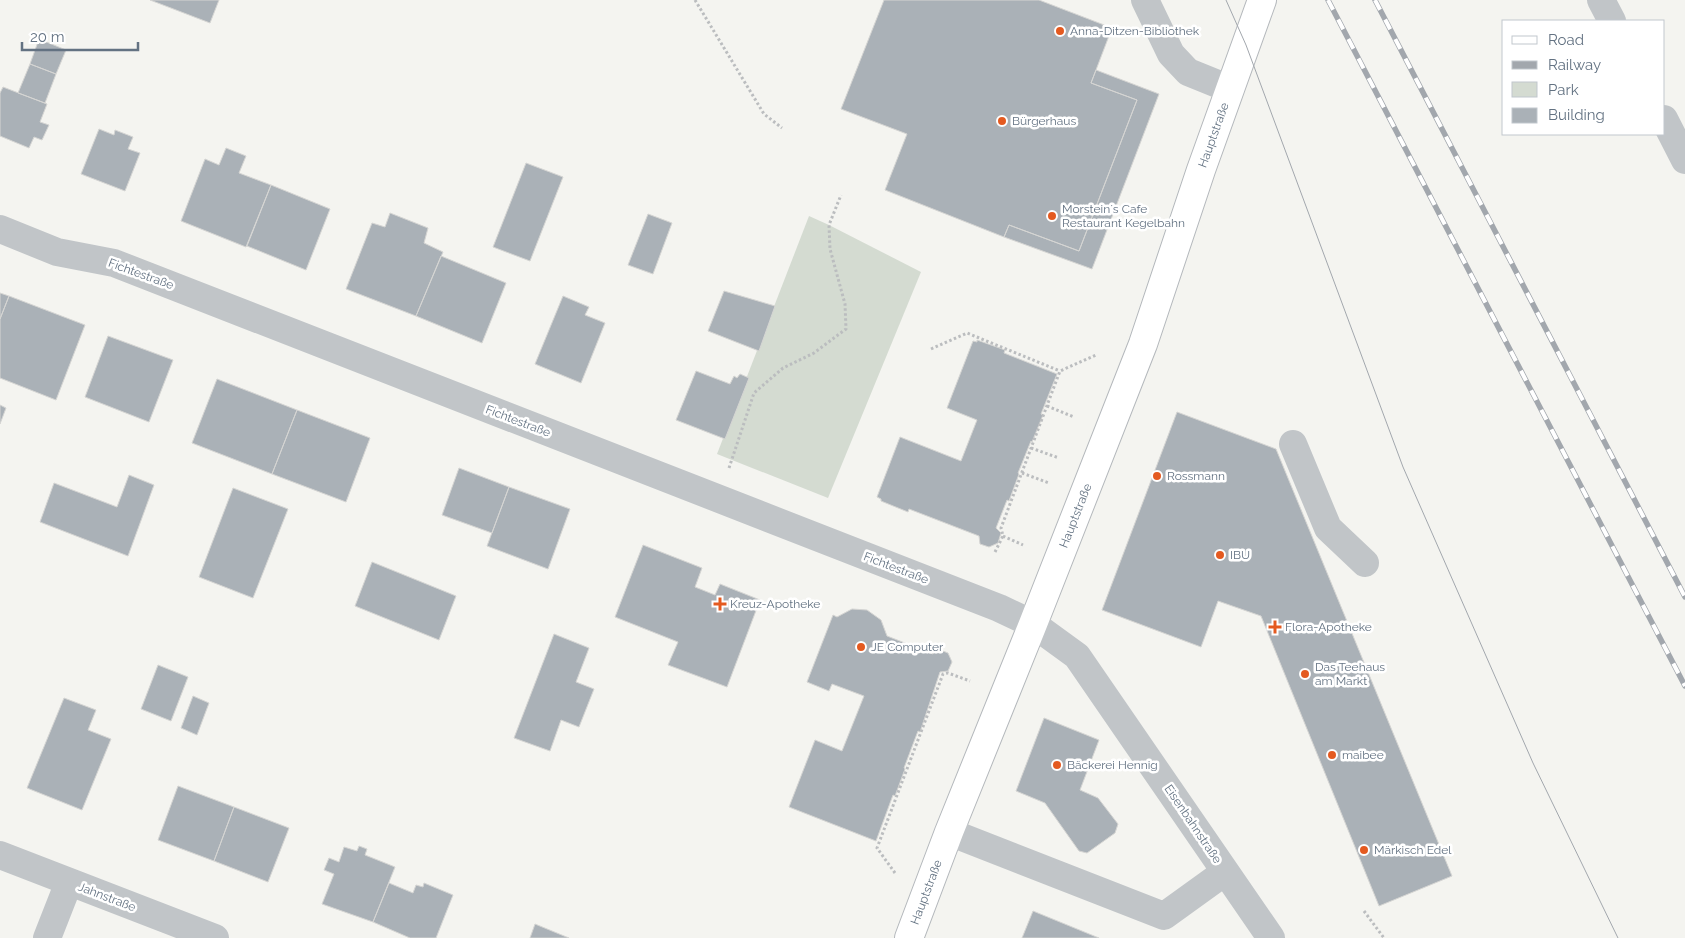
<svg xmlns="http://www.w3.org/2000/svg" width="1685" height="938" font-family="Raleway,sans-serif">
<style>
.green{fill:#d4dbd1}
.building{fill:#aab1b7;stroke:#d5d5d3}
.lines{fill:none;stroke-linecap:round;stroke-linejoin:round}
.major-casing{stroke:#b4b8bc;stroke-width:30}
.path{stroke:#bbbdbf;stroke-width:3;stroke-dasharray:2.5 2.5;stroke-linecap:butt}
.minor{stroke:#c1c5c8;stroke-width:28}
.major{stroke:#fff;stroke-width:28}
.tram{stroke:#a2a7ad;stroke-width:1}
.rail-casing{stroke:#a2a7ad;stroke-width:5.5}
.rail{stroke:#fff;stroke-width:4;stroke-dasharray:11;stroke-linecap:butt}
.poi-dot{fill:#e45a20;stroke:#fff;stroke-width:2}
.labels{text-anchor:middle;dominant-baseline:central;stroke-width:5;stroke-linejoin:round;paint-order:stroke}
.poi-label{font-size:12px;fill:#637282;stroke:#fff;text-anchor:start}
.street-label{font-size:12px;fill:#637282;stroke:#fff}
</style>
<rect width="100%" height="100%" fill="#f4f4f0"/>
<path class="green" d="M 809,216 L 829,225 L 921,272 L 828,498 L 717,454 Z"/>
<path class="building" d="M 150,0 L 219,0 L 210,23 Z
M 884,0 L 1039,0 L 1112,28 L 1091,83 L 1137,100 L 1079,251 L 1009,225 L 1004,237 L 885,190 L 907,134 L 841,109 Z
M 39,39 L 66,50 L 56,74 L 30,64 Z
M 30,64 L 56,74 L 45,103 L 18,93 Z
M 1096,70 L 1159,94 L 1092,269 L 1004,237 L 1009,225 L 1079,251 L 1137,100 L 1091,83 Z
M 3,87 L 47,104 L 40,122 L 49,125 L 42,140 L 34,137 L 29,148 L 0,136 L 0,93 Z
M 99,129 L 114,135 L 115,130 L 133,137 L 128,149 L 140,153 L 125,191 L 81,174 Z
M 226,148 L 246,156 L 239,173 L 271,185 L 246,247 L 181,221 L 205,159 L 219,165 Z
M 526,163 L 563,177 L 530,261 L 493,247 Z
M 271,185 L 330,209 L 306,270 L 247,246 Z
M 390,213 L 428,228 L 424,243 L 443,252 L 416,316 L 346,289 L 372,223 L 385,227 Z
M 648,214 L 672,223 L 653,274 L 628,265 Z
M 441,256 L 506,283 L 482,343 L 416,316 Z
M 724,291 L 775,306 L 759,351 L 708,331 Z
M 0,293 L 9,296 L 0,319 Z
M 9,296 L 85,325 L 56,400 L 0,378 L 0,319 Z
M 563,296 L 589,307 L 585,315 L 605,323 L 581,383 L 535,364 Z
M 108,336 L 173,360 L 149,422 L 85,397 Z
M 977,340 L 1005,350 L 1004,353 L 1057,374 L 1041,414 L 1043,415 L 1032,442 L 1031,441 L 1018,473 L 1019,474 L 1009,501 L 1007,500 L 996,528 L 1001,533 L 998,543 L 989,547 L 980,544 L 979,536 L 909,509 L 908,512 L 881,501 L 881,499 L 877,497 L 900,437 L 961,461 L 977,420 L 947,408 L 973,341 L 977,342 Z
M 696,371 L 730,384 L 734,376 L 737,378 L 740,374 L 749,378 L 725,439 L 676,420 Z
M 217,379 L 297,410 L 272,474 L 192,443 Z
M 0,405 L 6,408 L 0,424 Z
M 297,410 L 370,438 L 346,502 L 272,474 Z
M 1177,412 L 1276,449 L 1452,876 L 1379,906 L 1261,616 L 1218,601 L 1201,647 L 1102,610 Z
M 459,468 L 509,487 L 492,533 L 442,515 Z
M 129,475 L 154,485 L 128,556 L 40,522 L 54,483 L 117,507 Z
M 509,487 L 570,509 L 548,569 L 487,546 Z
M 233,488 L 288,509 L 253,598 L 199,577 Z
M 643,545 L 702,568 L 695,587 L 715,595 L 720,584 L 760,600 L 727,687 L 668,665 L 678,642 L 615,617 Z
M 372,562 L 456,596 L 439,640 L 355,606 Z
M 852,609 L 867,610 L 881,620 L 887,636 L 933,654 L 938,649 L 948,653 L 952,662 L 948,671 L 940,672 L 920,732 L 918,731 L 904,768 L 905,769 L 895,796 L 893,795 L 876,841 L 789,807 L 815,740 L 842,751 L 864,696 L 832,684 L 829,691 L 807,682 L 833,615 L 837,617 Z
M 554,634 L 589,648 L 576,682 L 594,689 L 579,727 L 561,720 L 550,751 L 514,738 Z
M 158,665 L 188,677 L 171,721 L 141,709 Z
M 193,696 L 209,703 L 197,735 L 181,728 Z
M 64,698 L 96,710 L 88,730 L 111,739 L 82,810 L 27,788 Z
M 1044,718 L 1099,740 L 1080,790 L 1098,798 L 1118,824 L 1115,833 L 1087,853 L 1079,851 L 1045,803 L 1016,791 Z
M 178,786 L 234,807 L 214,861 L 158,840 Z
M 234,807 L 289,828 L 268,882 L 214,861 Z
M 359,846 L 367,849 L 365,855 L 395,867 L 373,922 L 322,904 L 334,874 L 324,870 L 329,858 L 339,862 L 344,847 L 357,851 Z
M 389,883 L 413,893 L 416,885 L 423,887 L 424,883 L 453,895 L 436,938 L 410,938 L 373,922 Z
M 1033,911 L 1099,938 L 1022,938 Z
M 535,924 L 569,938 L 530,938 Z"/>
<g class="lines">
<g class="major-casing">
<g id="major">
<path id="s1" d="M 909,938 L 949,832 L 1033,624 L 1143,344 L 1201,170 L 1262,0"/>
</g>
</g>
<path class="path" d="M 695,0 L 764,114 L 782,128
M 931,349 L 967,333 L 1060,371
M 1047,406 L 1074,417
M 1031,448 L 1059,458
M 729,468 L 754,393 L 783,368 L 814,353 L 846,329 L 845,304 L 830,249 L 829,225 L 841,195
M 1022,473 L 1049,483
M 1003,536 L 1023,545
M 995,552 L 1003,536 L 1001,528 L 1060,371 L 1096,355
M 895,873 L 877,848 L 943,674 L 948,673 L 970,681
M 1364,911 L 1384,938"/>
<path class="minor" d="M 1145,0 L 1171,54 L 1188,72 L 1230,89
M 1601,0 L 1612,21
M 1664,119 L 1685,160
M 0,229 L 57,252 L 114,263 L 999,608 L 1033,624 L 1077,656 L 1271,938
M 1293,444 L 1328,528 L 1365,563
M 949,832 L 1164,916 L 1225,872
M 0,855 L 215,938
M 47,938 L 69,882"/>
<use href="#major" class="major"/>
<path class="tram" d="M 1226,0 L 1246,45 L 1403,467 L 1533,763 L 1618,938"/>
<g class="rail-casing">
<path id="rail" d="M 1328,0 L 1685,686
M 1375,0 L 1685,597"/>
</g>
<use href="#rail" class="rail"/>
</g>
<g class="poi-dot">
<circle cx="1060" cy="31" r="5"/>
<circle cx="1002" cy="121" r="5"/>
<circle cx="1052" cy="216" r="5"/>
<circle cx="1157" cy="476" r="5"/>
<circle cx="1220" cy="555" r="5"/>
<path d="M717.5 596.5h5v5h5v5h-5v5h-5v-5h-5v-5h5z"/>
<path d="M1272.5 619.5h5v5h5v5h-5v5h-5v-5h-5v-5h5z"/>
<circle cx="861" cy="647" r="5"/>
<circle cx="1305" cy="674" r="5"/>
<circle cx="1332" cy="755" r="5"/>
<circle cx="1057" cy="765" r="5"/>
<circle cx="1364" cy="850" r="5"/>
</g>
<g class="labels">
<g class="poi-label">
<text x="1070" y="31">Anna-Ditzen-Bibliothek</text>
<text x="1012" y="121">Bürgerhaus</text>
<text x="1062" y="209">Morstein´s Cafe<tspan x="1062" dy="14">Restaurant Kegelbahn</tspan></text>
<text x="1167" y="476">Rossmann</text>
<text x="1230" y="555">IBU</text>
<text x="730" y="604">Kreuz-Apotheke</text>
<text x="1285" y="627">Flora-Apotheke</text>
<text x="871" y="647">JE Computer</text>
<text x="1315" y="667">Das Teehaus<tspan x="1315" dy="14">am Markt</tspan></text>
<text x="1342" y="755">maibee</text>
<text x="1067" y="765">Bäckerei Hennig</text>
<text x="1374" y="850">Märkisch Edel</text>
</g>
<g class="street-label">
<text stroke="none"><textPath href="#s1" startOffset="859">Hauptstraße</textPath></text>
<text transform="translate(141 274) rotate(20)">Fichtestraße</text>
<text transform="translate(518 421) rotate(21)">Fichtestraße</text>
<text stroke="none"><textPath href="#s1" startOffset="454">Hauptstraße</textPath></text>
<text transform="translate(896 568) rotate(21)">Fichtestraße</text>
<text transform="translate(1193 824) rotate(56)">Eisenbahnstraße</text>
<text stroke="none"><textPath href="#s1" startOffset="49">Hauptstraße</textPath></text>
<text transform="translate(107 897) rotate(21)">Jahnstraße</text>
</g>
</g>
<rect x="1502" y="20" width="162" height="115" fill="#ffffff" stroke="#c1c7cd"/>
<rect x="1512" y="36" width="25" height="8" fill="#ffffff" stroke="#c1c7cd"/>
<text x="1548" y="45" font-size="15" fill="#637282">Road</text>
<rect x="1512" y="61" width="25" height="8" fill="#a2a7ad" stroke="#c1c7cd"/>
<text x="1548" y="70" font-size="15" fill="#637282">Railway</text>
<rect x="1512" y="82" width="25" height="15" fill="#d4dbd1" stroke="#c1c7cd"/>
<text x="1548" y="95" font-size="15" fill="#637282">Park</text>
<rect x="1512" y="108" width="25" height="15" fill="#aab1b7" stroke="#c1c7cd"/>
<text x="1548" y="120" font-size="15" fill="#637282">Building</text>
<path d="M22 42v8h116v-8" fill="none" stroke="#637282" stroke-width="2.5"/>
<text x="30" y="42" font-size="15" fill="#637282" stroke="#ffffff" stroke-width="4" paint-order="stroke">20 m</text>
</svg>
